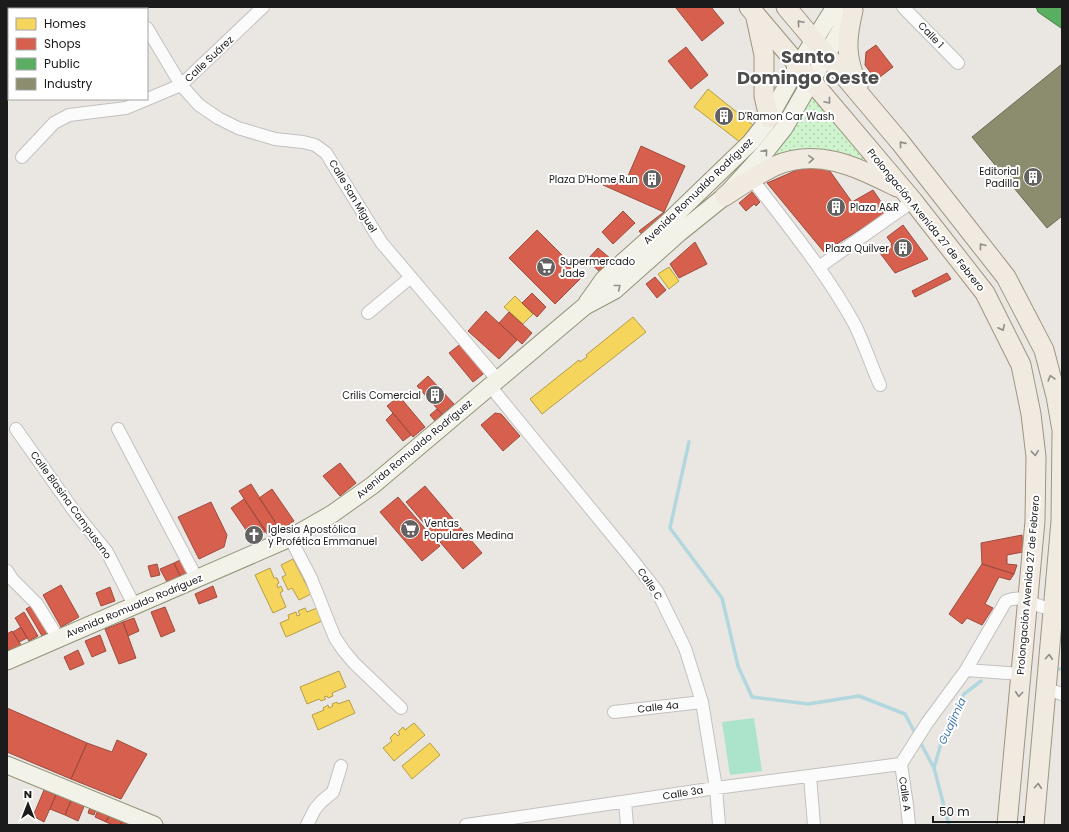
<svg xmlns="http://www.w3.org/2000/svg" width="1069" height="832" font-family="Poppins,sans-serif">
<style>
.park{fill:url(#park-dots)}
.pitch{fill:#abe4ca}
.homes{fill:#f6d55c;stroke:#b49d48}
.shops{fill:#d6604d;stroke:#9e4b3e}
.public{fill:#5aae61;stroke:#47824c}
.industry{fill:#8c8c6e;stroke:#6a6a55}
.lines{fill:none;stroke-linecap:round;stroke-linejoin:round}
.stream{stroke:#b3d7df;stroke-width:3.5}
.street-casing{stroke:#c2c1bf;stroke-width:14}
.secondary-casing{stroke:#92937a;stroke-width:19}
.primary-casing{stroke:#9f9480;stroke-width:21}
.street{stroke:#fcfbfb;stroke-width:12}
.secondary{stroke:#f2f2e8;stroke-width:17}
.primary{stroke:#f0eae1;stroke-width:19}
.oneway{stroke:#908d88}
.oneway2{stroke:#91918c}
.labels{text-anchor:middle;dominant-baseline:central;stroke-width:4;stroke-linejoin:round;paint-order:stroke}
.street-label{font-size:10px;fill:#1b1b1b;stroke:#fff}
.poi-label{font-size:10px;fill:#1b1b1b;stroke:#fff;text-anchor:start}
.water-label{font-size:11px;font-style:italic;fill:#447aae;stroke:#fff}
.town-label{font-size:18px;font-weight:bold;fill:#4e4e4e;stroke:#fff}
</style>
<defs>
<pattern id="park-dots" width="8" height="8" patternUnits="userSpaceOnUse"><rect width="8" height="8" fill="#cef3cd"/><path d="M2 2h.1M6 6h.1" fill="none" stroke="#b0d0af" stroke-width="1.8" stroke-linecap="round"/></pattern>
</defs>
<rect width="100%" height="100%" fill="#eae7e2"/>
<path class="park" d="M 813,95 L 881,174 L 861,165 L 764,166 Z"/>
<path class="pitch" d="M 754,718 L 762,771 L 730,775 L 722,722 Z"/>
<path class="homes" d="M 708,89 L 753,125 L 740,142 L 694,107 Z
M 669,267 L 679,281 L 669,289 L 658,274 Z
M 515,296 L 533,314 L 523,324 L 504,307 Z
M 633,317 L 646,332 L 542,414 L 530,399 L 579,360 L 580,362 L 587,357 L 586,355 Z
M 293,559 L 311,594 L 299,600 L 292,588 L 288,590 L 282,577 L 286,575 L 281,565 Z
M 270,568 L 274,578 L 277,578 L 279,583 L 277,584 L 278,588 L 281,586 L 283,591 L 280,593 L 286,607 L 273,613 L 255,575 Z
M 305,608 L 307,612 L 317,608 L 322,621 L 286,637 L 280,623 L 289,619 L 288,615 L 296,612 L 297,616 L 300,615 L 298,611 Z
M 339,671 L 346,687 L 332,693 L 333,696 L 328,698 L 327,696 L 324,697 L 326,699 L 321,701 L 319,699 L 307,704 L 300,687 Z
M 349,700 L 355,713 L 318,730 L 312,715 L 324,710 L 323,708 L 328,705 L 329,708 L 333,706 L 332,704 L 337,702 L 338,704 Z
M 414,723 L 425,735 L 394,761 L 383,748 L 392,741 L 390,738 L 395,733 L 398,736 L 400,734 L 398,732 L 403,727 L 405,730 Z
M 430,743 L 440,755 L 412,779 L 402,766 Z"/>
<path class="shops" d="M 678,7 L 711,7 L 724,23 L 702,41 L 676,8 Z
M 876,45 L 893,67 L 876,80 L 865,65 L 866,52 Z
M 686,47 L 708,75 L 691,89 L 668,61 Z
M 641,146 L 685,166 L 664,212 L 603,185 L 605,180 L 615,184 L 617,179 L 625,183 Z
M 813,167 L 827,167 L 852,202 L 873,190 L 888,212 L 824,252 L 767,183 L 797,170 Z
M 752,192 L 760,202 L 756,206 L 754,204 L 746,211 L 739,203 Z
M 623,211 L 635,223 L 613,244 L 602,232 Z
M 664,212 L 668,217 L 645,238 L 639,231 Z
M 903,225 L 928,259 L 895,273 L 880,253 L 892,244 L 887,237 Z
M 537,230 L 583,276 L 555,304 L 509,258 Z
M 695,242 L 707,264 L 679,278 L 670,264 Z
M 598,248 L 611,259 L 600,272 L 587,260 Z
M 947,273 L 951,279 L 915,297 L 912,291 Z
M 655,277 L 666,290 L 657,298 L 646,284 Z
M 532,293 L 546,307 L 537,317 L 522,303 Z
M 486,311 L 517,340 L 499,359 L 468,331 Z
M 509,312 L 532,333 L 522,344 L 499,323 Z
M 463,342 L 487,371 L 473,382 L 449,353 Z
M 428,376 L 454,404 L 442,414 L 417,386 Z
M 399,396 L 425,427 L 413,437 L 387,406 Z
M 437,409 L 442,414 L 435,421 L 430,415 Z
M 393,413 L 411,435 L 403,441 L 386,420 Z
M 495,413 L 501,414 L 503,416 L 520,436 L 503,451 L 481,425 Z
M 340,463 L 356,483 L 340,496 L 323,476 Z
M 251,484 L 278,527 L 267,534 L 239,491 Z
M 425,486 L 482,553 L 463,569 L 406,502 Z
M 272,489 L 294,521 L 281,530 L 259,498 Z
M 398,497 L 440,546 L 422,561 L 380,512 Z
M 244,499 L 266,531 L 253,540 L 231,508 Z
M 211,502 L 227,535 L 224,547 L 199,559 L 178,517 Z
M 1022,535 L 1023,552 L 1007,555 L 1007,564 L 1017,565 L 1014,574 L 982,564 L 981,543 Z
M 182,559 L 189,573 L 181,577 L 174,563 Z
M 174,563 L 180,576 L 167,582 L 160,569 Z
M 157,564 L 160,575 L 151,577 L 148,566 Z
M 982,564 L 1014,574 L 1010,580 L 999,577 L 985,604 L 993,608 L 982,625 L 967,618 L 962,624 L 949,614 Z
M 61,585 L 79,617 L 61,627 L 43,595 Z
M 213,586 L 217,597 L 199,604 L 195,594 Z
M 110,587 L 115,601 L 101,606 L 96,593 Z
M 34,604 L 50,631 L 42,636 L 26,609 Z
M 165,607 L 175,631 L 161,637 L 151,612 Z
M 24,612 L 38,636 L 29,641 L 15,618 Z
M 134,618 L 139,631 L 128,636 L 123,622 Z
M 123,622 L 136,658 L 119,664 L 105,629 Z
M 21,627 L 27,638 L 19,642 L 13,632 Z
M 12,631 L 21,645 L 10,652 L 7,646 L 7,634 Z
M 100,635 L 106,651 L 92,657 L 85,641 Z
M 78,650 L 84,664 L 70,670 L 64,657 Z
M 7,708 L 87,743 L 71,779 L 7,752 Z
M 117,740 L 147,754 L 121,799 L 71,779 L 87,743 L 112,752 Z
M 44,790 L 56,795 L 44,822 L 33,816 Z
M 57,792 L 72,798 L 65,815 L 50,809 Z
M 72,798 L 85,804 L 78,821 L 65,815 Z
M 91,804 L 97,807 L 94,815 L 88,813 Z
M 99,808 L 110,813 L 106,822 L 95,817 Z
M 110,813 L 123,820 L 120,825 L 113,825 L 106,822 Z
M 123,820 L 136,825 L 120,825 Z"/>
<path class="public" d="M 1036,7 L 1062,7 L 1062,28 L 1061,28 L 1038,12 Z"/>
<path class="industry" d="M 1062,64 L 1062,216 L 1047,228 L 972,137 Z"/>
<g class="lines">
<path class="stream" d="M 689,442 L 670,528 L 722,598 L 738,666 L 752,697 L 808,704 L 859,696 L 905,714 L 916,735
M 1056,669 L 1062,669
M 919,740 L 934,768 L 949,825
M 934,768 L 944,733 L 964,694 L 981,681"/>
<g class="street-casing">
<path id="street" d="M 136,7 L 137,9
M 903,7 L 958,63
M 147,28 L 181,85 L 199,105 L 218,118 L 238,128 L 275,139 L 303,142 L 315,145 L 326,153 L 381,242 L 497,379
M 22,157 L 54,123 L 69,115 L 126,108 L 181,85 L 263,7
M 752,179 C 788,226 825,271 854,323 C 864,343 871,365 880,385
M 819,267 L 913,201
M 368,313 L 411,277
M 490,386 L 631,558 L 657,591 L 685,648 L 702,702 L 716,788 L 719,825
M 16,429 L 74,511 L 107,552 L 134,605
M 118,429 L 197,579
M 290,538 L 311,578 L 335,638 L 344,651 L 354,663 L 401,708
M 7,571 L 13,580 L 37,604 L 58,638
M 966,670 L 1021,674
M 1047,689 L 1062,694
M 614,712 L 702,702
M 901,764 L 927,723 L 966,670 L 1006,601 C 1021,595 1026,601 1040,606 C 1046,608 1052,609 1059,610
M 901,764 L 907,805 L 909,825
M 810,776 L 814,825
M 625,802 L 627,825
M 307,825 L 315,809 L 322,801 L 333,792 L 341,766
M 466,825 L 716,788 L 901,764"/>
</g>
<g class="secondary-casing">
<path id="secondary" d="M 587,303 L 604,279 L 667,223 L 751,142 L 766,123 L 798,66 L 835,7
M 7,661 L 290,538 L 332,514 L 373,485 L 585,306 L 615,290 L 679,233 L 725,196 L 765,152 L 784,128 L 850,14
M 7,765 L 154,825"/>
</g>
<g class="primary-casing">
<path id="primary" d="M 749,7 L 913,201 L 985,293 L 1021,365 L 1031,414 L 1036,457 L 1035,521 L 1007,825
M 786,7 L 900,142 L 1006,277 L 1044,350 L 1056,396 L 1062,430
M 853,10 C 846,40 845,57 858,86
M 756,18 L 764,55 L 764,96 L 769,118
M 725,196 C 742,185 758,174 775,166 C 819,147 858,168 897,187
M 1034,825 L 1061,521 L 1062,433"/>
</g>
<use href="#street" class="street"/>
<use href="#secondary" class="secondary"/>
<use href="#primary" class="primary"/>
</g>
<defs><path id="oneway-chevron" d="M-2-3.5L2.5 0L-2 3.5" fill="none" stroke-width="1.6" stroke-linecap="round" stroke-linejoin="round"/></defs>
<g class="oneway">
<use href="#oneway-chevron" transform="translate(800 23) rotate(-131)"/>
<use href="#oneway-chevron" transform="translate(828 101) rotate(50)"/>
<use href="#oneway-chevron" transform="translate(902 144) rotate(-129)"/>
<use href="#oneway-chevron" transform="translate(811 159) rotate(-4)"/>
<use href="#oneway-chevron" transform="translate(982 246) rotate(-128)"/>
<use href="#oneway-chevron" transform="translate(1002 328) rotate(64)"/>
<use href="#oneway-chevron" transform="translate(1051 378) rotate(-106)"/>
<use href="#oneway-chevron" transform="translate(1035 453) rotate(84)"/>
<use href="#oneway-chevron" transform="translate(1049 657) rotate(-86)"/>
<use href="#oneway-chevron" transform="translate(1019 694) rotate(95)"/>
<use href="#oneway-chevron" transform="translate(1038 786) rotate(-85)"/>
</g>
<g class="oneway2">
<use href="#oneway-chevron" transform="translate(765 152) rotate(-50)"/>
<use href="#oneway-chevron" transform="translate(618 287) rotate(-39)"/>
</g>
<defs>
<g id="building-disc" transform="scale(1)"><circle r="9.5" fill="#636261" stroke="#fff"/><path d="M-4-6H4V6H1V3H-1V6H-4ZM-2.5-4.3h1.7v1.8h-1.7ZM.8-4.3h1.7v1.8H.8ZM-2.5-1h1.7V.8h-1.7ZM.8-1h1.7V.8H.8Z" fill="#fff"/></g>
<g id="supermarket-disc" transform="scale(1)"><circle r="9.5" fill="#636261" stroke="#fff"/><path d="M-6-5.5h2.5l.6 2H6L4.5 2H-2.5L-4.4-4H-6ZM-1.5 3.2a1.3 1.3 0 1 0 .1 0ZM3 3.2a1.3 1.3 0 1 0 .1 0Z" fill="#fff"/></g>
<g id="church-disc" transform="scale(1)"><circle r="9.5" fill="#636261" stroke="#fff"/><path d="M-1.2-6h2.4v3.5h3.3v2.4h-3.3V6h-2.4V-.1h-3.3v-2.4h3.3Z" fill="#fff"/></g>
</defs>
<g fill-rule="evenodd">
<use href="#building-disc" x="724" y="116"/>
<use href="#building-disc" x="1033" y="177"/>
<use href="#building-disc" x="652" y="179"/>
<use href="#building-disc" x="836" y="207"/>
<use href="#building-disc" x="903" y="248"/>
<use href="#supermarket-disc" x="546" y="267"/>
<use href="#building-disc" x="435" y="395"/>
<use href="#supermarket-disc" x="410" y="529"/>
<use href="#church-disc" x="254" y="535"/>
</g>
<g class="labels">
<g class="street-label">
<text transform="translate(931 35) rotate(46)">Calle 1</text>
<text transform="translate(209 59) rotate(-43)">Calle Suárez</text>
<text transform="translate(698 191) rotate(-44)">Avenida Romualdo Rodríguez</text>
<text transform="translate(353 196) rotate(59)">Calle San Miguel</text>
<text transform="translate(926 220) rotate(51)">Prolongación Avenida 27 de Febrero</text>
<text transform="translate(414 449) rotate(-40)">Avenida Romualdo Rodríguez</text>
<text transform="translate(71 505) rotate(54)">Calle Blasina Campusano</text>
<text transform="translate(650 584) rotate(56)">Calle C</text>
<text transform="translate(1028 585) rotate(-85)">Prolongación Avenida 27 de Febrero</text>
<text transform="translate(134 606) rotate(-23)">Avenida Romualdo Rodríguez</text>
<text transform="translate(658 707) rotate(-6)">Calle 4a</text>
<text transform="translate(683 793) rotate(-9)">Calle 3a</text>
<text transform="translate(905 794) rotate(82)">Calle A</text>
</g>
<g class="poi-label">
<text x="738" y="116">D'Ramon Car Wash</text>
<text x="1019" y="171" text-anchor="end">Editorial<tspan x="1019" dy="12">Padilla</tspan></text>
<text x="638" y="179" text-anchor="end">Plaza D'Home Run</text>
<text x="850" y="207">Plaza A&amp;R</text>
<text x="889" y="248" text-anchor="end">Plaza Quilver</text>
<text x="560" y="261">Supermercado<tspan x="560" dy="12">Jade</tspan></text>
<text x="421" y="395" text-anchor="end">Crilis Comercial</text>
<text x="424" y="523">Ventas<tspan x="424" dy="12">Populares Medina</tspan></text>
<text x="268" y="529">Iglesia Apostólica<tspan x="268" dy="12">y Profética Emmanuel</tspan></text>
</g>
<g class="water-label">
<text transform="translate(952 721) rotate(-65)">Guajimia</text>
</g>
<g class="town-label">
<text x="808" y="56">Santo<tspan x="808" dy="21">Domingo Oeste</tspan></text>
</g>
</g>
<rect width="1069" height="832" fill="none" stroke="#1b1b1b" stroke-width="16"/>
<rect x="8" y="8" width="140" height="92" fill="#ffffff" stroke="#a4a4a4"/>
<rect x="16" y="18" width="20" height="12" fill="#f6d55c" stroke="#a4a4a4"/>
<text x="44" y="28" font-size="12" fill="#1b1b1b">Homes</text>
<rect x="16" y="38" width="20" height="12" fill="#d6604d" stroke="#a4a4a4"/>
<text x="44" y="48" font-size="12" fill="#1b1b1b">Shops</text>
<rect x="16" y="58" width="20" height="12" fill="#5aae61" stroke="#a4a4a4"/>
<text x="44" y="68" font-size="12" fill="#1b1b1b">Public</text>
<rect x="16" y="78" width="20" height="12" fill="#8c8c6e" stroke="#a4a4a4"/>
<text x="44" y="88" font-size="12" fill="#1b1b1b">Industry</text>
<g transform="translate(28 804)" stroke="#ffffff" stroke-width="3" paint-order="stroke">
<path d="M0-3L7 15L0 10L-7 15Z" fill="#1b1b1b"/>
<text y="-6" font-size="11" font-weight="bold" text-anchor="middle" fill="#1b1b1b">N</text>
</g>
<path d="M933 816v6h91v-6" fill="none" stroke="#1b1b1b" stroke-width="2"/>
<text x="939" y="816" font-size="12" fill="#1b1b1b" stroke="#ffffff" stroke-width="3" paint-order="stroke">50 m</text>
</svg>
